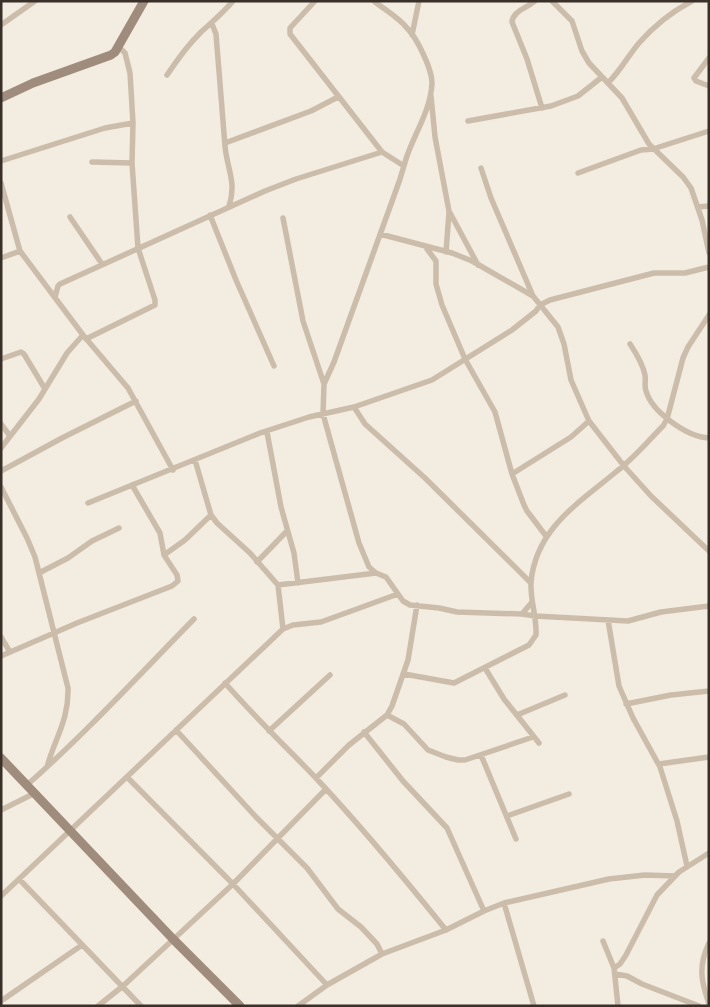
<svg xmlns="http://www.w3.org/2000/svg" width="710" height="1007" font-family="Inter,sans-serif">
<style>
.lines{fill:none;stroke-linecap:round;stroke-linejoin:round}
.street{stroke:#ccbdab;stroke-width:5.5}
.secondary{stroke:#a08c7c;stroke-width:9}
</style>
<rect width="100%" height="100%" fill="#f3ece0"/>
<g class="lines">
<path class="street" d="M 315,1 L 290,28 L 290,34 L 382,152 L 404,166
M 374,1 C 385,10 398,17 407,28 C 417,38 432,69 432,83 C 431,109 415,133 407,156 C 404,165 402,173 399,182 L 334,362 L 324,384 L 323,414 L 359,543 L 369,567 L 376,573 L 386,577 L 403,601 L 410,605 L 439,608 L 457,612 L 522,614 L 535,616 L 628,621 L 661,612 L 709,606
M 535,1 C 527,8 513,11 512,22 L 527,59 L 542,108
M 552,1 L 572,21 L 582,51 L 589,63 L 622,98 L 649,144 L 683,177 L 691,188 L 702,220 L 709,253
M 212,24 L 216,34 C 219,71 222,109 225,146 C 227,169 237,182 229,206
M 1,25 L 35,1
M 412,35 L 419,1
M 709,58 L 694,78 L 696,81 L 709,86
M 167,75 C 177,60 188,45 201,32 C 212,22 223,13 233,1
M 608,83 C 621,70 628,56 639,43 C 653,27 673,11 692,1
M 431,96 L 435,137 L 449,211 L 478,265
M 468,121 L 551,106 L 578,96 L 602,77
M 225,143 L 311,111 L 338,97
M 1,161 L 105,128 L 133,123
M 92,162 L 132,163
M 481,168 L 491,198 L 533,296
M 578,173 L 641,150 L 653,149 L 709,131
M 1,183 L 20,251 L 83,335 L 128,388 L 173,470
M 698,207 L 709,206
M 210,215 L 236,280 L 274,366
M 70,217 L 102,264
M 283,218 L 303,321 L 324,384
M 380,234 L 452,253 L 472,261 L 533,296 L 558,327 L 564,344 L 571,380 L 589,421 L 624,466 L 651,496 L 709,551
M 427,249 L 436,261 L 436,284 L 442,305 L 465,359 L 495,412 L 512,474 L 524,505 L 527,511 L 546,536
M 446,252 L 449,212
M 1,258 L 20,251
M 55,297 L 58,286 L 60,284 L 265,191 L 296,179 L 382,152
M 86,339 L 155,305 L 155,300 L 138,248 L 132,163 L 133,123 L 130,73 L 125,53 L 118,46
M 630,344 C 636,353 643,364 645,375 C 646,381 644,386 646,391 C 652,412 687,437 709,438
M 1,359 L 21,352 L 24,354 L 45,389
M 354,407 L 365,424 L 425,478 L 531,583
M 1,424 L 10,436
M 267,432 L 281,507 L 294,553 L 298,583
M 1,448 L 39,399 L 67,353 L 83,335
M 195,460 L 211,515 L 217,523 L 250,553 L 278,585 L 283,629
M 1,471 L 62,438 L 136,401
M 512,474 L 571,437 L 589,421
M 1,487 L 27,538 L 35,557 L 68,688 C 69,720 55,738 47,767
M 88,503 L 260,433 L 309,417 L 354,407 L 432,380 L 512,330 L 536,311 L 540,305 L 550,300 L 654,273 L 685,273 L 709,267
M 164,555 L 185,540 L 211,515
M 257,562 L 286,532
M 39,573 L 68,558 L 92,541 L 119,528
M 278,585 L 376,573
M 522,614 L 532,602
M 608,620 L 619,686 L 633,718 L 660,767 L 677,821 L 687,866
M 1,637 L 10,652
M 1,656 L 77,623 L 172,586 L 178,581 L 177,575 L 164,555 L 160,533 L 132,485
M 485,668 L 504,699 L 539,743
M 404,674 L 454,683 L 529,645 L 536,635 C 537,617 530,600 531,582 C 536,528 579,503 617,471 C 634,458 648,441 663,426 L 667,419 L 683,358 L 688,347 L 709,315
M 225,683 C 254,716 285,746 315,777 C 361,826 404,878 446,930
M 626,704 L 671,695 L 709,691
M 387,715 L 404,724 L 428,750 L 446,757 L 458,760 L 465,760 L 533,737
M 517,715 L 565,695
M 176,730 L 256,817 L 307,868 L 338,909 L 361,927 L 377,944 L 382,954
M 269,731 L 330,675
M 364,732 L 403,781 L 447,828 L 484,911
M 481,755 L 516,839
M 659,764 L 709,757
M 127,777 L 233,884 L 327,985
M 316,778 L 349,745 L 387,715 L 392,706 L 408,660 L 417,605
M 27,785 C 86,733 139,675 194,619
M 1,810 L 35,793
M 507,816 L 569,794
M 19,879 L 141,1006
M 1,896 L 283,629 L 293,625 L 321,622 L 398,594
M 504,903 L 534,1006
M 603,941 L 614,968 L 618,1006
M 709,943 C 698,966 701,981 709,1004
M 614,968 L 620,964 L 626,955 L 657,895 L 679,872 L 709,853
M 615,974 L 627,976 L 642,984 L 699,1006
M 1,1001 L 82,945
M 98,1006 L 123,986 L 233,884 L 325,790
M 298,1006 L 327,985 L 382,954 L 446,930 L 484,911 L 504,903 L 609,879 L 645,875 L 675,876"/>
<path class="secondary" d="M 1,98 L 33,83 L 111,55 L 115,52 L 144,1
M 1,758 L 173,939 L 240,1006"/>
</g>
<rect width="710" height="1007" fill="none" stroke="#3a302a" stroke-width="5"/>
</svg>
